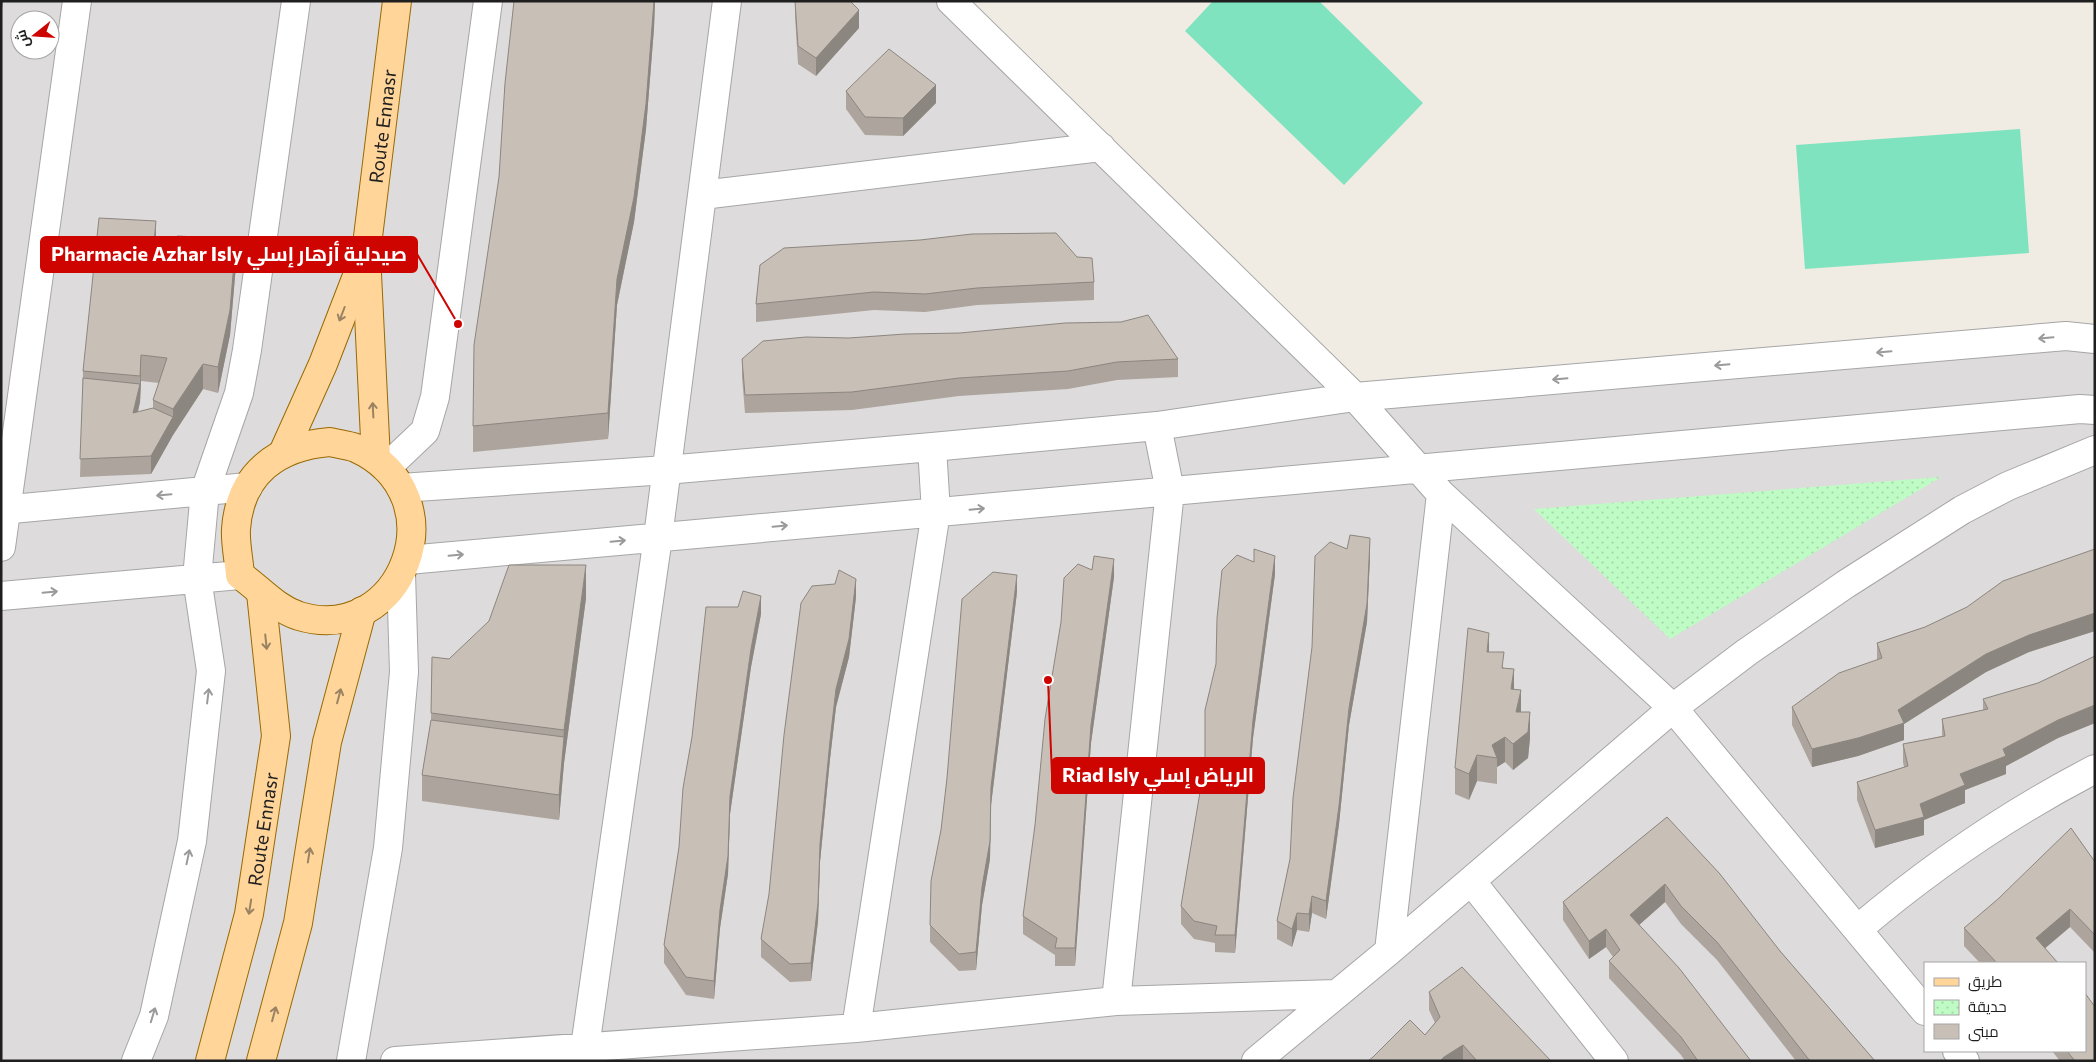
<svg xmlns="http://www.w3.org/2000/svg" width="2096" height="1062" font-family="Commissioner,Cairo,sans-serif">
<style>
.residential{fill:#dddbdb;fill-rule:evenodd}
.park{fill:url(#park-dots)}
.pitch{fill:#7ee3be}
.lines{fill:none;stroke-linecap:round;stroke-linejoin:round}
.minor-casing{stroke:#a6a6a6;stroke-width:30}
.major-casing{stroke:#996900;stroke-width:30}
.minor{stroke:#fff;stroke-width:28}
.major{stroke:#ffd59a;stroke-width:28}
.wall{fill:#aca49d;fill-rule:evenodd}
.shaded-wall{fill:#8c8680}
.building{fill:#c8bfb7;stroke:#8c8680}
.oneway{stroke:#9a8363}
.oneway2{stroke:#9a9a9a}
.labels{text-anchor:middle;dominant-baseline:central;stroke-width:4;stroke-linejoin:round;paint-order:stroke}
.street-label{font-size:19px;fill:#1f1f1f;stroke:#fff}
.leader{fill:none;stroke:#cd0400;stroke-width:2}
.callout-dot{fill:#cd0400;stroke:#fff;stroke-width:2}
.callout{fill:#cd0400;stroke:#cd0400;stroke-width:2}
.callout-label{font-size:20px;text-anchor:middle;font-weight:bold;fill:#fff}
</style>
<defs>
<pattern id="park-dots" width="8" height="8" patternUnits="userSpaceOnUse" patternTransform="scale(1.25)"><rect width="8" height="8" fill="#bffcc5"/><path d="M2 2h.1M6 6h.1" fill="none" stroke="#a4d8a9" stroke-width="1.8" stroke-linecap="round"/></pattern>
</defs>
<rect width="100%" height="100%" fill="#f0ece4"/>
<path class="residential" d="M 1,1 L 951,1 L 1355,397 L 2095,339 L 2095,1061 L 1,1061 ZM 20,20 L 50,20 L 50,50 L 20,50 ZM 1925,963 L 2085,963 L 2085,1051 L 1925,1051 Z"/>
<path class="park" d="M 1941,477 L 1670,639 L 1534,509 Z"/>
<path class="pitch" d="M 1213,1 L 1319,1 L 1423,103 L 1344,185 L 1185,31 Z
M 2020,129 L 2029,253 L 1805,269 L 1796,145 Z"/>
<g class="lines">
<g class="minor-casing">
<path id="minor" d="M 951,1 L 1355,397 L 1441,494 L 1673,708 L 1925,1011
M 702,195 L 1101,147
M 386,468 L 425,431 L 435,397 L 488,1
M 401,488 L 666,470 L 932,447 L 1157,426 L 1355,397 L 2066,336 L 2095,339
M 1,510 L 248,487
M 1,547 L 77,1
M 408,560 L 2080,409 L 2095,410
M 1,596 L 240,575
M 1471,881 L 1614,1061
M 1858,929 C 1931,867 2010,813 2095,769
M 1389,951 L 1441,494
M 1116,1001 L 1170,491 L 1157,426
M 856,1028 L 936,512 L 932,447
M 585,1047 L 658,537 L 727,1
M 1957,1051 L 1965,1061
M 136,1061 L 154,1016 L 192,841 L 211,671 L 197,578 L 205,491 L 239,393 L 247,350 L 296,1
M 351,1061 L 388,848 L 404,672 L 401,574
M 395,1061 L 856,1028 L 1116,1001 L 1336,994
M 1256,1061 L 1389,951 L 1673,708 L 1747,652 L 1846,584 L 1962,510 L 2008,486 L 2095,450"/>
</g>
<g class="major-casing">
<g id="major">
<path d="M 330,442 C 338,444 348,445 356,448 C 461,496 402,647 299,616 C 275,608 260,589 240,575 C 239,560 235,543 236,529 C 240,473 278,446 330,442 Z"/>
<path d="M 283,453 L 323,364 L 362,263"/>
<path id="s1" d="M 376,459 L 366,253 L 397,1"/>
<path id="s2" d="M 210,1061 L 249,914 L 276,736 L 261,593"/>
<path d="M 261,1061 L 298,923 L 327,742 L 362,611"/>
</g>
</g>
<use href="#minor" class="minor"/>
<use href="#major" class="major"/>
</g>
<path class="wall" d="M 514,1 L 655,1 L 654,28 L 646,129 L 634,222 L 617,305 L 608,439 L 473,452 L 473,426 L 499,177 Z
M 795,1 L 859,28 L 816,76 L 798,64 L 795,16 Z
M 846,91 L 936,103 L 903,136 L 865,135 L 846,109 Z
M 177,236 L 236,265 L 230,335 L 218,393 L 203,389 L 173,435 L 151,474 L 80,477 L 83,371 L 156,247 L 155,254 L 177,256 ZM 141,381 L 159,383 L 153,400 L 153,408 L 138,412 L 140,402 Z
M 760,265 L 1094,282 L 1094,300 L 977,305 L 925,312 L 874,310 L 756,322 L 756,304 Z
M 742,359 L 1178,359 L 1178,377 L 1117,380 L 1068,389 L 959,396 L 852,410 L 745,413 L 742,377 Z
M 1347,549 L 1370,556 L 1367,622 L 1349,725 L 1339,824 L 1326,919 L 1312,913 L 1309,932 L 1297,930 L 1292,947 L 1277,939 L 1277,921 L 1290,859 Z
M 2095,549 L 2095,631 L 2029,652 L 1986,672 L 1904,724 L 1904,740 L 1858,756 L 1812,767 L 1792,725 L 1792,707 L 1877,660 L 1877,643 L 1925,627 Z
M 1092,570 L 1114,577 L 1091,743 L 1075,966 L 1055,966 L 1055,955 L 1023,934 L 1023,916 Z
M 1275,574 L 1253,738 L 1235,953 L 1215,952 L 1215,943 L 1194,939 L 1181,924 L 1181,906 L 1205,762 L 1216,664 Z
M 835,584 L 856,597 L 849,657 L 836,707 L 830,759 L 820,862 L 818,921 L 811,981 L 790,982 L 761,957 L 761,939 Z
M 1017,592 L 991,805 L 990,859 L 982,905 L 976,970 L 959,971 L 930,942 L 930,925 L 941,830 Z
M 586,598 L 564,763 L 559,820 L 422,801 L 422,775 L 431,720 L 432,657 L 449,659 Z
M 761,614 L 751,667 L 730,814 L 728,874 L 720,928 L 714,999 L 686,995 L 664,963 L 664,945 L 679,847 L 692,737 Z
M 1489,652 L 1504,668 L 1514,689 L 1521,712 L 1530,738 L 1528,758 L 1513,770 L 1505,762 L 1497,767 L 1497,784 L 1477,781 L 1469,800 L 1455,794 L 1455,768 Z
M 2095,656 L 2095,723 L 2058,738 L 2006,766 L 2006,774 L 1965,790 L 1965,803 L 1924,820 L 1924,835 L 1875,848 L 1857,800 L 1857,782 L 1904,767 L 1903,762 L 1903,744 L 1942,736 L 1942,719 L 1983,710 L 1983,699 L 2038,683 Z
M 1667,817 L 1780,951 L 1875,1061 L 1796,1061 L 1717,960 L 1681,924 L 1665,902 L 1639,925 L 1751,1061 L 1685,1061 L 1681,1055 L 1609,978 L 1609,961 L 1613,957 L 1606,947 L 1589,959 L 1563,920 L 1563,902 Z
M 2095,862 L 2095,953 L 2070,927 L 2045,948 L 2058,963 L 1980,963 L 1964,946 L 1964,928 Z
M 1429,992 L 1551,1061 L 1368,1061 L 1425,1035 L 1435,1023 L 1429,1010 Z
M 2052,1051 L 2085,1051 L 2095,1061 L 2060,1061 Z"/>
<path class="shaded-wall" d="M 1,1 L 3,1 L 1,17 Z
M 654,1 L 655,1 L 654,28 L 646,129 L 634,222 L 617,305 L 608,439 L 608,413 L 617,279 Z
M 859,10 L 859,28 L 816,76 L 816,58 Z
M 936,85 L 936,103 L 903,136 L 903,118 Z
M 156,221 L 156,247 L 153,280 L 153,254 Z
M 236,239 L 236,265 L 230,335 L 218,393 L 218,367 Z
M 141,355 L 141,381 L 140,402 L 133,431 L 133,413 L 140,384 Z
M 203,364 L 203,389 L 173,435 L 151,474 L 151,456 L 173,417 L 173,409 Z
M 1370,538 L 1370,556 L 1367,622 L 1349,725 L 1339,824 L 1326,919 L 1326,901 Z
M 1275,556 L 1275,574 L 1253,738 L 1235,953 L 1235,935 L 1253,720 Z
M 1114,559 L 1114,577 L 1091,743 L 1075,966 L 1075,948 L 1091,725 Z
M 586,565 L 586,598 L 564,763 L 559,820 L 559,795 L 564,730 Z
M 1017,575 L 1017,592 L 991,805 L 990,859 L 982,905 L 976,970 L 976,952 L 991,787 Z
M 856,579 L 856,597 L 849,657 L 836,707 L 830,759 L 820,862 L 818,921 L 811,981 L 811,963 L 820,844 L 830,741 L 836,689 Z
M 761,596 L 761,614 L 751,667 L 730,814 L 728,874 L 720,928 L 714,999 L 714,981 L 730,796 L 751,649 Z
M 2095,613 L 2095,631 L 2029,652 L 1986,672 L 1904,724 L 1904,740 L 1858,756 L 1812,767 L 1812,749 L 1898,710 L 1986,654 L 2029,635 Z
M 1489,633 L 1489,659 L 1487,652 Z
M 1514,669 L 1514,695 L 1511,689 Z
M 1521,690 L 1521,716 L 1516,712 Z
M 2095,705 L 2095,723 L 2058,738 L 2006,766 L 2006,774 L 1965,790 L 1965,803 L 1924,820 L 1924,835 L 1875,848 L 1875,830 L 1920,804 L 1960,774 L 2003,749 L 2058,720 Z
M 1530,712 L 1530,738 L 1528,758 L 1513,770 L 1513,744 Z
M 1505,737 L 1505,762 L 1497,767 L 1497,758 L 1492,745 Z
M 1477,755 L 1477,781 L 1469,800 L 1469,774 Z
M 1665,884 L 1665,902 L 1630,933 L 1630,915 Z
M 1312,896 L 1312,913 L 1309,932 L 1309,914 Z
M 2070,909 L 2070,927 L 2036,956 L 2036,938 Z
M 1297,913 L 1297,930 L 1292,947 L 1292,929 Z
M 1606,929 L 1606,947 L 1589,959 L 1589,941 Z
M 1463,1045 L 1463,1061 L 1440,1061 L 1444,1057 Z"/>
<path class="building" d="M 514,1 L 654,1 L 646,104 L 634,197 L 617,279 L 608,413 L 473,426 L 474,345 L 499,177 L 505,83 Z
M 795,1 L 850,1 L 859,10 L 816,58 L 798,46 Z
M 889,49 L 936,85 L 903,118 L 865,117 L 846,91 Z
M 99,218 L 156,221 L 153,254 L 177,256 L 177,236 L 236,239 L 230,310 L 218,367 L 203,364 L 173,409 L 153,400 L 167,358 L 141,355 L 140,376 L 83,371 Z
M 1056,233 L 1077,257 L 1092,258 L 1094,282 L 977,288 L 925,294 L 874,292 L 756,304 L 760,265 L 784,248 L 920,240 L 972,234 Z
M 1148,315 L 1178,359 L 1117,362 L 1068,371 L 959,378 L 852,392 L 745,395 L 742,359 L 763,341 L 806,337 L 849,338 L 905,334 L 960,333 L 1065,323 L 1121,322 Z
M 83,378 L 140,384 L 133,413 L 153,408 L 173,417 L 151,456 L 80,459 Z
M 1350,535 L 1370,538 L 1367,604 L 1349,708 L 1339,806 L 1326,901 L 1312,896 L 1309,914 L 1297,913 L 1292,929 L 1277,921 L 1290,859 L 1293,798 L 1312,647 L 1315,556 L 1330,542 L 1347,549 Z
M 1254,549 L 1275,556 L 1253,720 L 1235,935 L 1215,935 L 1217,926 L 1194,921 L 1181,906 L 1205,762 L 1205,710 L 1216,664 L 1217,618 L 1222,570 L 1237,555 L 1254,562 Z
M 2095,549 L 2095,613 L 2029,635 L 1986,654 L 1898,710 L 1904,723 L 1858,738 L 1812,749 L 1792,707 L 1839,673 L 1882,658 L 1877,643 L 1925,627 L 1967,607 L 2003,581 Z
M 1094,556 L 1114,559 L 1091,725 L 1075,948 L 1055,948 L 1057,938 L 1023,916 L 1035,825 L 1045,719 L 1061,622 L 1064,578 L 1078,564 L 1092,570 Z
M 509,565 L 586,565 L 564,730 L 431,713 L 432,657 L 449,659 L 489,621 Z
M 839,570 L 856,579 L 849,639 L 836,689 L 830,741 L 820,844 L 818,903 L 811,963 L 790,964 L 761,939 L 769,894 L 784,735 L 801,603 L 812,586 L 835,584 Z
M 993,572 L 1017,575 L 991,787 L 990,841 L 982,887 L 976,952 L 959,954 L 930,925 L 931,881 L 941,830 L 947,778 L 962,599 Z
M 743,591 L 761,596 L 751,649 L 730,796 L 728,856 L 720,910 L 714,981 L 686,977 L 664,945 L 679,847 L 683,788 L 692,737 L 706,607 L 738,607 Z
M 1468,628 L 1489,633 L 1487,652 L 1504,652 L 1502,668 L 1514,669 L 1511,689 L 1521,690 L 1516,712 L 1530,712 L 1528,732 L 1513,744 L 1505,737 L 1492,745 L 1497,758 L 1477,755 L 1469,774 L 1455,768 Z
M 2095,656 L 2095,705 L 2058,720 L 2003,749 L 2006,756 L 1960,774 L 1965,785 L 1920,804 L 1924,817 L 1875,830 L 1857,782 L 1908,766 L 1903,744 L 1945,736 L 1942,719 L 1988,709 L 1983,699 L 2038,683 Z
M 431,720 L 564,737 L 559,795 L 422,775 Z
M 1667,817 L 1720,874 L 1780,951 L 1875,1061 L 1810,1061 L 1717,942 L 1681,906 L 1665,884 L 1630,915 L 1679,968 L 1751,1061 L 1698,1061 L 1681,1037 L 1609,961 L 1620,950 L 1606,929 L 1589,941 L 1563,902 Z
M 2071,828 L 2095,862 L 2095,935 L 2070,909 L 2036,938 L 2058,963 L 1997,963 L 1964,928 L 1998,899 Z
M 1462,967 L 1551,1061 L 1477,1061 L 1463,1045 L 1444,1057 L 1440,1061 L 1368,1061 L 1373,1057 L 1410,1020 L 1425,1035 L 1440,1017 L 1429,992 Z
M 2085,993 L 2095,1007 L 2095,1061 L 2075,1061 L 2067,1051 L 2085,1051 Z"/>
<defs><path id="oneway-shaft" d="M-6 0H5M1.5-3L5.5 0L1.5 3" fill="none" stroke-width="1.6" stroke-linecap="round" stroke-linejoin="round" transform="scale(1.25)"/></defs>
<g class="oneway">
<use href="#oneway-shaft" transform="translate(342 314) rotate(111)"/>
<use href="#oneway-shaft" transform="translate(373 410) rotate(-93)"/>
<use href="#oneway-shaft" transform="translate(266 642) rotate(84)"/>
<use href="#oneway-shaft" transform="translate(339 696) rotate(-75)"/>
<use href="#oneway-shaft" transform="translate(309 855) rotate(-81)"/>
<use href="#oneway-shaft" transform="translate(250 907) rotate(99)"/>
<use href="#oneway-shaft" transform="translate(274 1014) rotate(-75)"/>
</g>
<g class="oneway2">
<use href="#oneway-shaft" transform="translate(2046 338) rotate(175)"/>
<use href="#oneway-shaft" transform="translate(1884 352) rotate(175)"/>
<use href="#oneway-shaft" transform="translate(1722 365) rotate(175)"/>
<use href="#oneway-shaft" transform="translate(1560 379) rotate(175)"/>
<use href="#oneway-shaft" transform="translate(164 495) rotate(175)"/>
<use href="#oneway-shaft" transform="translate(977 509) rotate(-5)"/>
<use href="#oneway-shaft" transform="translate(780 526) rotate(-5)"/>
<use href="#oneway-shaft" transform="translate(618 541) rotate(-5)"/>
<use href="#oneway-shaft" transform="translate(456 555) rotate(-5)"/>
<use href="#oneway-shaft" transform="translate(50 592) rotate(-5)"/>
<use href="#oneway-shaft" transform="translate(208 696) rotate(-83)"/>
<use href="#oneway-shaft" transform="translate(188 857) rotate(-78)"/>
<use href="#oneway-shaft" transform="translate(153 1015) rotate(-73)"/>
</g>
<g class="labels">
<g class="street-label">
<text stroke="none"><textPath href="#s1" startOffset="334">Route Ennasr</textPath></text>
<text stroke="none"><textPath href="#s2" startOffset="238">Route Ennasr</textPath></text>
</g>
</g>
<path class="leader" d="M458 324L417 254M1048 680L1052 775"/>
<g class="callout-dot">
<circle cx="458" cy="324" r="5"/>
<circle cx="1048" cy="680" r="5"/>
</g>
<g class="callout">
<rect x="41" y="237" width="376" height="35" rx="5"/>
<rect x="1052" y="758" width="212" height="35" rx="5"/>
</g>
<g class="callout-label">
<text x="229" y="261">Pharmacie Azhar Isly صيدلية أزهار إسلي</text>
<text x="1158" y="782">Riad Isly الرياض إسلي</text>
</g>
<rect width="2096" height="1062" fill="none" stroke="#1f1f1f" stroke-width="5"/>
<rect x="1924" y="962" width="162" height="90" fill="#ffffff" stroke="#a5a5a5"/>
<rect x="1934" y="978" width="25" height="8" fill="#ffd59a" stroke="#a5a5a5"/>
<text x="1968" y="987" font-size="15" fill="#1f1f1f">طريق</text>
<rect x="1934" y="1000" width="25" height="15" fill="url(#park-dots)" stroke="#a5a5a5"/>
<text x="1968" y="1012" font-size="15" fill="#1f1f1f">حديقة</text>
<rect x="1934" y="1024" width="25" height="15" fill="#c8bfb7" stroke="#a5a5a5"/>
<text x="1968" y="1037" font-size="15" fill="#1f1f1f">مبنى</text>
<g transform="translate(35 35) rotate(253)"><circle r="24" fill="#ffffff" stroke="#a5a5a5"/>
<path d="M0-4L9 19L0 12L-9 19Z" fill="#cd0400"/>
<text y="-8" font-size="14" font-weight="bold" text-anchor="middle" fill="#1f1f1f">ش</text>
</g>
</svg>
